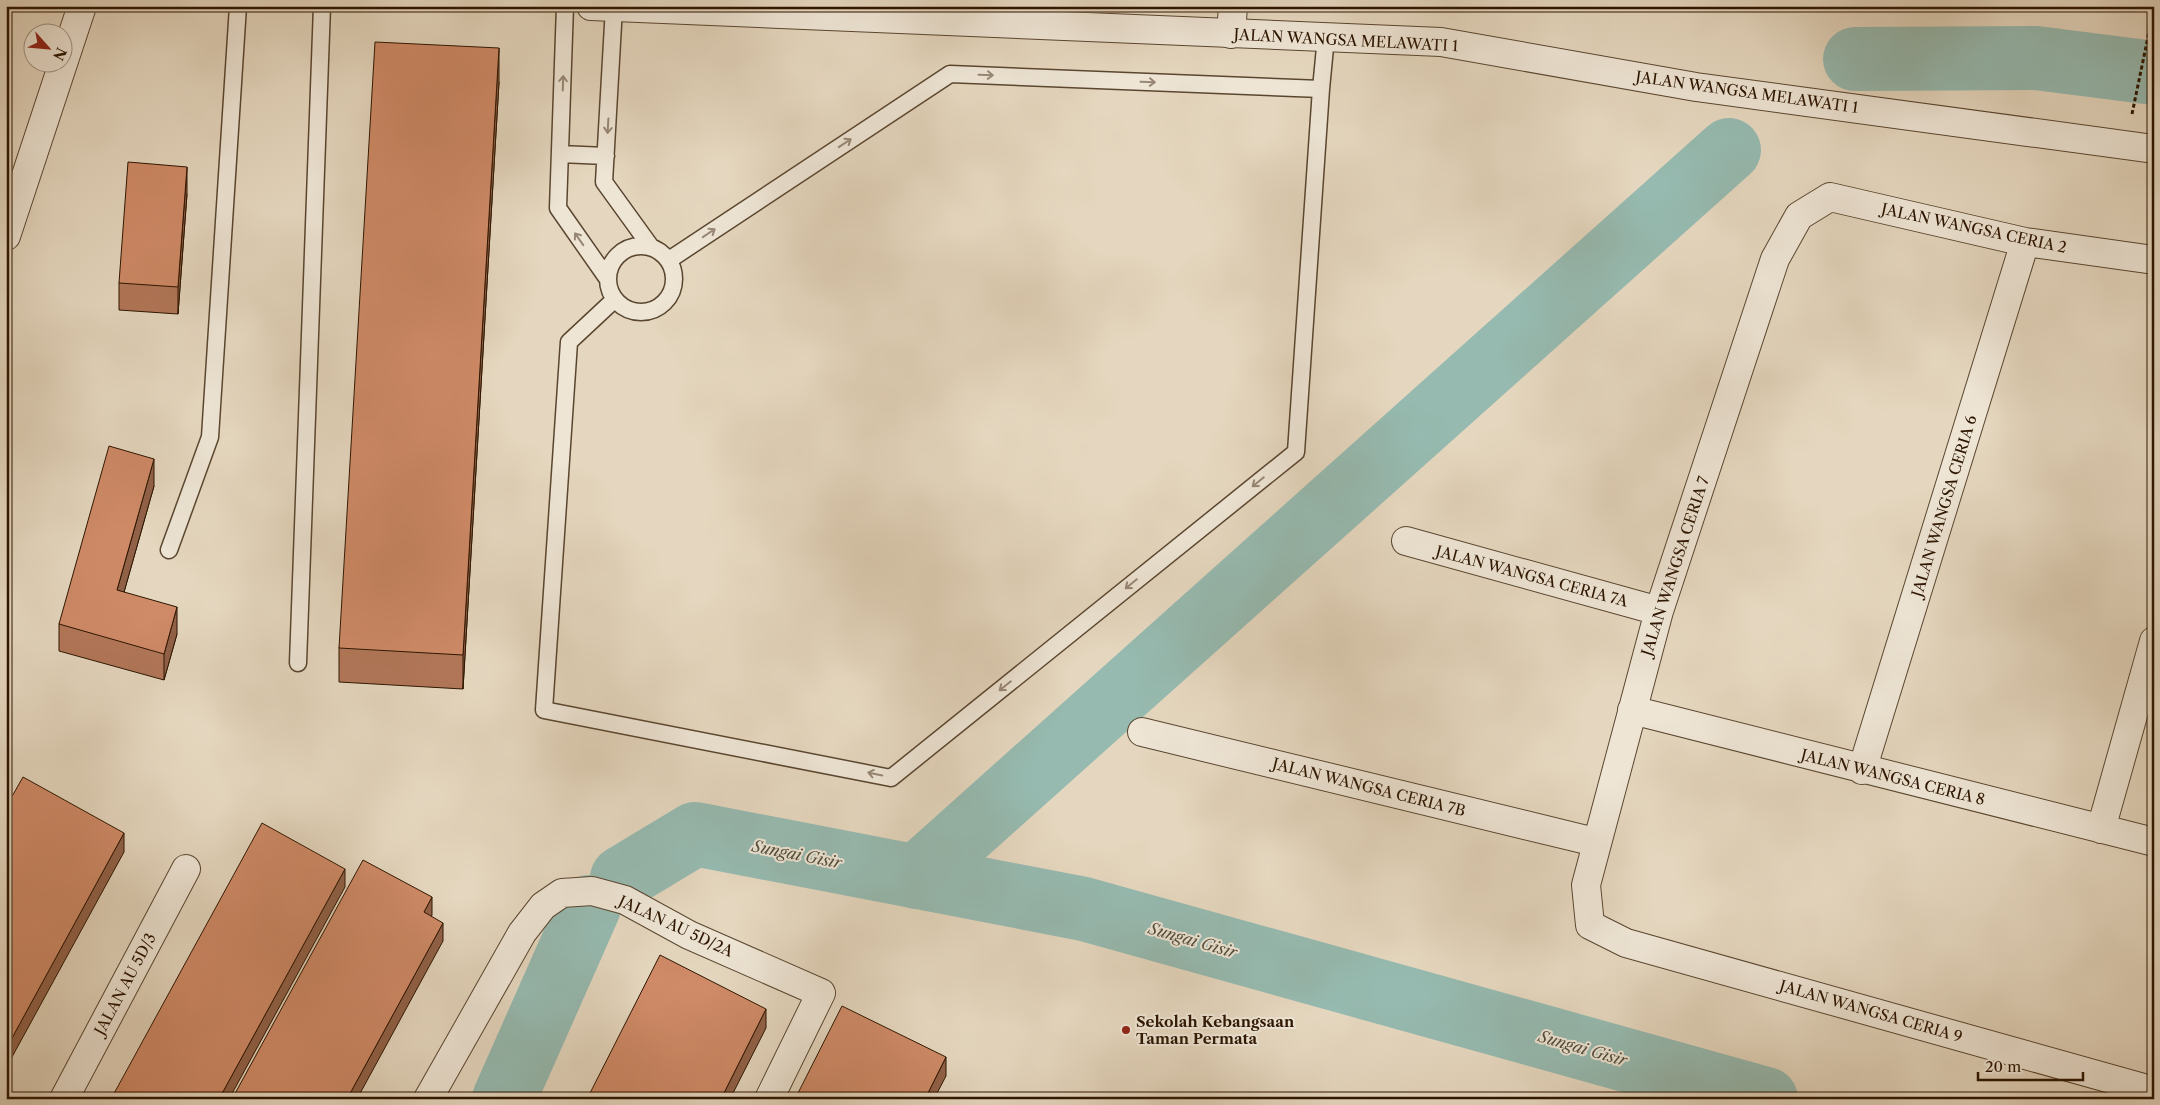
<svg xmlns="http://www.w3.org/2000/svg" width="2160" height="1105" font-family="'Libre Caslon Text',serif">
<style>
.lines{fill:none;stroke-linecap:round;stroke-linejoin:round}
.river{stroke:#96bab0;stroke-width:64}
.service-casing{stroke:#5a4630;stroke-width:19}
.minor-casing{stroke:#5a4630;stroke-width:30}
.tertiary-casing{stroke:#5a4630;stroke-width:30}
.path{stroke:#2c1500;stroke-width:3;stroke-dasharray:4 2.5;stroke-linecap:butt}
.service{stroke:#eee5d5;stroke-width:16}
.minor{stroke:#eee5d5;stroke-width:28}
.tertiary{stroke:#eee5d5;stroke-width:28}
.wall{fill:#b27759;stroke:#2c1500}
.shaded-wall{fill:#916148;stroke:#2c1500}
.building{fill:#cf8a67;stroke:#2c1500}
.oneway{stroke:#978775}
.poi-dot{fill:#8f2418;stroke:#eee5d5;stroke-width:2}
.labels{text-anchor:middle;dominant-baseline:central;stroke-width:4;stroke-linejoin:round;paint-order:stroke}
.street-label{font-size:15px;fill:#2c1500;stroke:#eee5d5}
.poi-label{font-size:15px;font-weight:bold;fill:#2c1500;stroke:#eee5d5;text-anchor:start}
.water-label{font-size:16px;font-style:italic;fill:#514f3e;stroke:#eee5d5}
</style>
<rect width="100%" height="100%" fill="#e5d7bf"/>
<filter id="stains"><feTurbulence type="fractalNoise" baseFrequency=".004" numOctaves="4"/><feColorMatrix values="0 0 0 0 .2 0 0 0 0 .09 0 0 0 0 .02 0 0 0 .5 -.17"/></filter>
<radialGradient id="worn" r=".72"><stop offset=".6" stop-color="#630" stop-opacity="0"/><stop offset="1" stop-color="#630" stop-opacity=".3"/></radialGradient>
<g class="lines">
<path class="river" d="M 1855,59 L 2036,58 L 2154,73
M 916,877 L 1729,150
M 622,878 L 695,834 L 1084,909 L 1766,1099
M 504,1099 L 589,907"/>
<g class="service-casing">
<path id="service" d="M 565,6 L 558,208 L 607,278
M 614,7 L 604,182 L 651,247
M 1321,89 L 1326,37
M 560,154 L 606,156
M608 279a33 33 0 1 1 66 0a33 33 0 1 1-66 0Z
M 614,300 L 569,342 L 544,710 L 891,778 L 1296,452 L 1321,89 L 950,74 L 669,260
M 169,550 L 210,437 L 238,6
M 298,663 L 322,6"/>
</g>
<g class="minor-casing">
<path id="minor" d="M 1231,34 L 1233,6
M 6,236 L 82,6
M 2154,260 L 2025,242 L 1830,197 L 1799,216 L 1775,259 L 1659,611 L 1586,885 L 1590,925 L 1626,943 L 2154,1091
M 1406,541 L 1659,611
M 1632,710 L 2154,842
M 1142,732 L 1595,842
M 1862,770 L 2025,242
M 2101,829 L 2154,641
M 64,1099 L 186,869
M 428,1099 L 522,933 L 543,906 L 562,893 L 592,891 L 625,900 L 689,935 L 821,993 L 769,1099"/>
</g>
<g class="tertiary-casing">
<path id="tertiary" d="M 591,6 L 1441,42 L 1696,87 L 2154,149"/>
</g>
<path class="path" d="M 2132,114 L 2154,8"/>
<use href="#service" class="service"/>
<use href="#minor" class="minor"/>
<use href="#tertiary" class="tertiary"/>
</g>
<path class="wall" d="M 499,82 L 463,689 L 339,682 L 339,648 Z
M 187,194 L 178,314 L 119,310 L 119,283 Z
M 154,486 L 124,592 L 177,634 L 164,680 L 59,651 L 59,624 Z"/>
<path class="shaded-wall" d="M 499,48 L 499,82 L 463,689 L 463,655 Z
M 187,167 L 187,194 L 178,314 L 178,287 Z
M 154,459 L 154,486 L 117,617 L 117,590 Z
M 177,607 L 177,634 L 164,680 L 164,654 Z
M 124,833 L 124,852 L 6,1068 L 6,1049 Z
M 345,869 L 345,887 L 229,1099 L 219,1099 Z
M 432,897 L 432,915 L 424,931 L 424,912 Z
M 443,923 L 443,941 L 357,1099 L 347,1099 Z
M 766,1009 L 766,1028 L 730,1099 L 721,1099 Z
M 946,1057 L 946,1076 L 934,1099 L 925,1099 Z"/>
<path class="building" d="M 375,42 L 499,48 L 463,655 L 339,648 Z
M 128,162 L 187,167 L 178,287 L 119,283 Z
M 109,446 L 154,459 L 117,590 L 177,607 L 164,654 L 59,624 Z
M 23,777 L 124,833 L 6,1049 L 6,807 Z
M 262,823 L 345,869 L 219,1099 L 111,1099 Z
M 363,860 L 432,897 L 424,912 L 443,923 L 347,1099 L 232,1099 Z
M 660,955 L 766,1009 L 721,1099 L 587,1099 Z
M 842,1006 L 946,1057 L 925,1099 L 795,1099 Z"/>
<defs><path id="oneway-shaft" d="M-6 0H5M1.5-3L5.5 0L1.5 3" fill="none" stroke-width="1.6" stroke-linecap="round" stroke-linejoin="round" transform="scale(1.25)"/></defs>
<g class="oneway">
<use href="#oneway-shaft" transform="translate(986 75) rotate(2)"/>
<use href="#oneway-shaft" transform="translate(1148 82) rotate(2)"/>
<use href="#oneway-shaft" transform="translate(563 83) rotate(-88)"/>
<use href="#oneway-shaft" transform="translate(608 126) rotate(93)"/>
<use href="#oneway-shaft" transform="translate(845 143) rotate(-34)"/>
<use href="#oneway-shaft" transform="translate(709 233) rotate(-34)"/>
<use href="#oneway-shaft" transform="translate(579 239) rotate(-125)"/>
<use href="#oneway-shaft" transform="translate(1258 482) rotate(141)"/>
<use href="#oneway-shaft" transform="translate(1131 584) rotate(141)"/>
<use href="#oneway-shaft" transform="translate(1005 686) rotate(141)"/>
<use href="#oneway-shaft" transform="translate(875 774) rotate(-169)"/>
</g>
<circle class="poi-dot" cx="1126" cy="1030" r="5"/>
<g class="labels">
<g class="street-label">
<text transform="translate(1346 40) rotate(3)">JALAN WANGSA MELAWATI 1</text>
<text transform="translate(1747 92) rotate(8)">JALAN WANGSA MELAWATI 1</text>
<text transform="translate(1974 228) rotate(12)">JALAN WANGSA CERIA 2</text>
<text transform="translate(1944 506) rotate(-73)">JALAN WANGSA CERIA 6</text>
<text transform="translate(1675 566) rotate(-72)">JALAN WANGSA CERIA 7</text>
<text transform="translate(1532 576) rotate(15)">JALAN WANGSA CERIA 7A</text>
<text transform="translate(1893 777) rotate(14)">JALAN WANGSA CERIA 8</text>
<text transform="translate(1369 787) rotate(14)">JALAN WANGSA CERIA 7B</text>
<text transform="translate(676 926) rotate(25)">JALAN AU 5D/2A</text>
<text transform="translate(125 984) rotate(-62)">JALAN AU 5D/3</text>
<text transform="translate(1871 1011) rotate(16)">JALAN WANGSA CERIA 9</text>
</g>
<g class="poi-label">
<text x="1136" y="1021">Sekolah Kebangsaan<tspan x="1136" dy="17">Taman Permata</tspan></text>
</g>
<g class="water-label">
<text transform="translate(797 854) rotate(11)">Sungai Gisir</text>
<text transform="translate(1193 940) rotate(16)">Sungai Gisir</text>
<text transform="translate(1583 1048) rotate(16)">Sungai Gisir</text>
</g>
</g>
<rect width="2160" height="1105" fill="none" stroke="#e5d7bf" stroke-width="25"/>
<rect x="8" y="8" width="2145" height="1090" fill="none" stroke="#2c1500" stroke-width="2.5"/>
<rect x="12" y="12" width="2135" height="1080" fill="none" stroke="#2c1500"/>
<g transform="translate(48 48) rotate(117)"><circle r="24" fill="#eee5d5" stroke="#a09280"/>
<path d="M0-4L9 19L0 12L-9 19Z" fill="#8f2418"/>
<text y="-8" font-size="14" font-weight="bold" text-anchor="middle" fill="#2c1500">N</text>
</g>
<path d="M1978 1072v8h105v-8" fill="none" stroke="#2c1500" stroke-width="2.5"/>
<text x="1985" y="1072" font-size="15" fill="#2c1500" stroke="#eee5d5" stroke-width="4" paint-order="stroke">20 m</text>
<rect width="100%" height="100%" filter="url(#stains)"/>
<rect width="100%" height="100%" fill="url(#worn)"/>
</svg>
